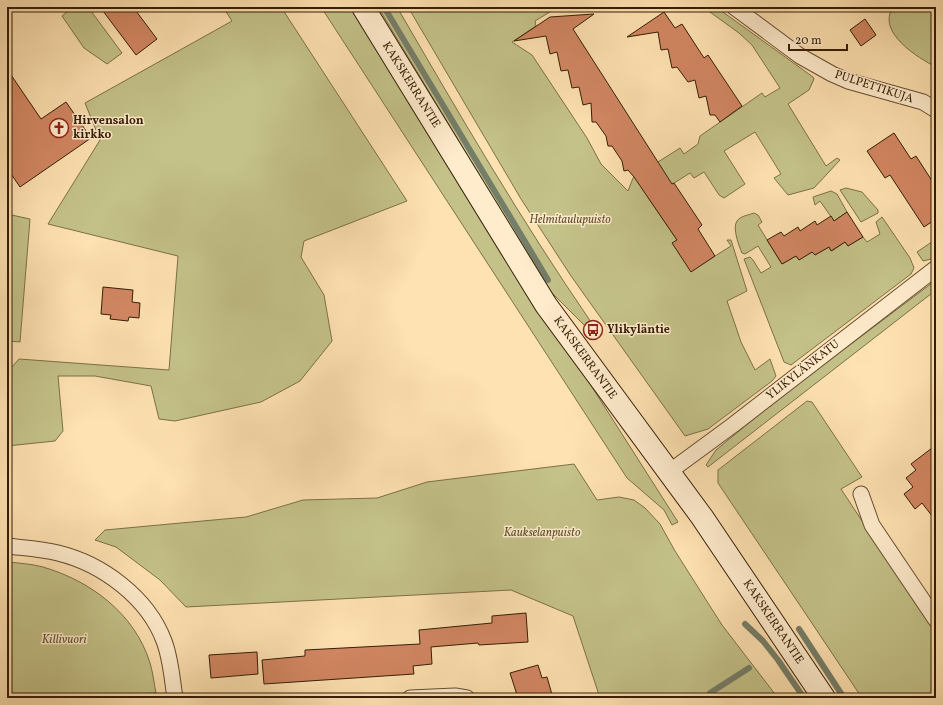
<svg xmlns="http://www.w3.org/2000/svg" width="943" height="705" font-family="Vollkorn,serif">
<style>
.green{fill:#c4c289;stroke:#7c7047}
.lines{fill:none;stroke-linecap:round;stroke-linejoin:round}
.stream{stroke:#757e69;stroke-width:6}
.building{fill:#d28763;stroke:#341d05}
.minor-casing{stroke:#674e30;stroke-width:17}
.secondary-casing{stroke:#341d05;stroke-width:24}
.minor{stroke:#ffeccd;stroke-width:15}
.secondary{stroke:#ffeccd;stroke-width:22}
.labels{text-anchor:middle;dominant-baseline:central;stroke-width:3;stroke-linejoin:round;paint-order:stroke}
.street-label{font-size:12px;fill:#341d05;stroke:#ffeccd}
.poi-label{font-size:12px;font-weight:bold;fill:#341d05;stroke:#ffeccd;text-anchor:start}
.park-label{font-size:12px;font-style:italic;fill:#5f4f2d;stroke:#ffeccd}
</style>
<rect width="100%" height="100%" fill="#ffe2b2"/>
<filter id="stains"><feTurbulence type="fractalNoise" baseFrequency=".005" numOctaves="4"/><feColorMatrix values="0 0 0 0 .2 0 0 0 0 .09 0 0 0 0 .02 0 0 0 .5 -.17"/></filter>
<radialGradient id="worn" r=".72"><stop offset=".6" stop-color="#630" stop-opacity="0"/><stop offset="1" stop-color="#630" stop-opacity=".3"/></radialGradient>
<path class="green" d="M 73,7 L 88,7 L 122,53 L 107,64 L 84,48 L 62,16 Z
M 223,7 L 281,7 L 407,201 L 304,241 L 301,257 L 324,295 L 332,341 L 300,381 L 261,402 L 175,421 L 159,419 L 151,386 L 95,376 L 58,376 L 63,431 L 55,441 L 7,446 L 11,407 L 11,368 L 19,359 L 169,370 L 178,256 L 48,224 L 100,140 L 85,103 L 232,21 Z
M 321,7 L 350,7 L 678,522 L 672,525 L 664,510 L 627,478 Z
M 378,7 L 397,7 C 459,114 521,220 591,322 L 585,326 L 548,289 Z
M 408,7 L 558,7 L 535,21 L 536,26 L 512,42 L 532,55 L 587,138 L 601,164 L 628,191 L 633,178 L 680,148 L 684,154 L 698,144 L 700,136 L 762,93 L 765,97 L 780,88 L 752,45 L 739,33 L 703,7 L 716,7 L 813,77 L 814,79 L 809,90 L 788,104 L 826,166 L 837,158 L 840,160 L 814,188 L 788,195 L 774,178 L 781,174 L 755,132 L 724,151 L 745,184 L 724,198 L 719,195 L 704,172 L 694,178 L 690,173 L 649,199 L 677,240 L 691,271 L 731,246 L 727,240 L 731,240 L 747,291 L 727,301 L 741,342 L 755,370 L 770,359 L 776,376 L 772,381 L 708,429 L 685,436 L 571,276 L 521,199 Z
M 893,7 L 936,7 L 936,67 C 918,58 876,32 893,7 Z
M 846,188 L 862,192 L 878,210 L 878,213 L 861,222 L 840,190 Z
M 831,191 L 837,194 L 847,212 L 834,221 L 820,201 L 815,205 L 813,197 Z
M 754,213 L 758,215 L 762,222 L 758,225 L 782,264 L 796,256 L 799,260 L 812,252 L 815,255 L 829,247 L 832,251 L 845,242 L 848,246 L 863,237 L 867,242 L 880,234 L 876,222 L 882,217 L 910,258 L 914,268 L 911,274 L 791,365 L 784,362 L 744,259 L 750,257 L 753,260 L 761,273 L 771,267 L 758,246 L 745,254 L 742,253 C 739,246 732,228 737,221 C 740,216 749,215 754,213 Z
M 7,214 L 30,219 L 20,342 L 8,341 L 7,337 Z
M 936,239 L 936,255 L 931,259 L 923,261 L 917,252 Z
M 936,280 L 936,290 L 708,467 L 706,465 L 716,450 L 778,399 Z
M 807,401 L 812,402 L 862,477 L 841,489 L 936,633 L 936,698 L 862,698 L 718,483 L 718,470 Z
M 574,464 L 597,500 L 619,497 L 634,500 L 645,508 L 660,524 L 675,551 L 722,625 L 778,698 L 600,698 L 573,616 L 511,590 L 186,607 L 160,580 L 116,547 L 95,540 L 105,530 L 246,517 L 303,500 L 377,498 L 427,482 Z
M 7,562 C 19,563 32,564 43,567 C 91,581 135,614 150,663 C 153,673 154,683 156,693 L 69,698 L 7,698 Z"/>
<g class="lines">
<path class="stream" d="M 384,7 L 548,280
M 745,624 L 763,641 L 778,660 L 804,698
M 799,629 L 844,698
M 710,693 L 749,668"/>
</g>
<path class="building" d="M 100,7 L 133,7 L 157,39 L 136,55 Z
M 664,12 L 675,28 L 682,24 L 704,58 L 708,55 L 742,106 L 720,122 L 715,115 L 710,115 L 706,96 L 699,98 L 695,80 L 688,82 L 677,67 L 672,68 L 668,49 L 661,50 L 658,32 L 627,37 Z
M 594,14 L 573,29 L 672,184 L 674,183 L 702,225 L 698,229 L 715,256 L 691,272 L 672,243 L 677,240 L 634,177 L 628,170 L 624,171 L 622,161 L 612,146 L 608,146 L 606,136 L 596,122 L 592,122 L 591,103 L 583,105 L 579,87 L 572,88 L 568,70 L 561,71 L 557,52 L 550,54 L 546,36 L 514,41 L 550,17 Z
M 865,19 L 876,35 L 861,46 L 850,30 Z
M 7,69 L 41,119 L 66,102 L 91,138 L 20,187 L 7,168 Z
M 894,133 L 911,159 L 916,156 L 936,187 L 936,219 L 924,227 L 890,175 L 885,178 L 867,151 Z
M 847,212 L 863,237 L 848,246 L 845,242 L 831,251 L 829,247 L 815,255 L 812,252 L 799,260 L 796,256 L 782,264 L 767,240 L 781,232 L 784,236 L 798,227 L 800,231 L 815,221 L 817,225 L 831,216 L 834,221 Z
M 103,287 L 133,290 L 132,302 L 140,303 L 139,318 L 129,317 L 128,321 L 110,319 L 111,315 L 101,314 Z
M 936,445 L 936,521 L 922,503 L 915,509 L 904,494 L 913,487 L 906,478 L 916,470 L 911,464 Z
M 526,613 L 528,642 L 479,645 L 478,643 L 431,647 L 432,664 L 413,666 L 414,674 L 264,684 L 262,660 L 305,656 L 305,650 L 420,644 L 419,630 L 492,623 L 492,616 Z
M 257,652 L 258,674 L 211,678 L 209,655 Z
M 538,665 L 542,678 L 547,677 L 553,698 L 518,698 L 510,673 Z"/>
<g class="lines">
<g class="minor-casing">
<path id="minor" d="M 734,7 L 800,56 L 832,74 L 848,81 L 923,102 L 936,110
M 669,472 L 733,425 L 936,268
M 861,494 L 872,525 L 936,620
M 7,546 C 24,548 42,549 58,553 C 103,564 148,598 164,641 C 171,659 172,679 175,698
M 410,698 L 455,696 L 467,698"/>
</g>
<g class="secondary-casing">
<path id="secondary" d="M 363,7 L 546,305 L 702,517 L 824,698"/>
</g>
<use href="#minor" class="minor"/>
<use href="#secondary" class="secondary"/>
</g>
<defs>
<g id="church-ring" transform="scale(1)"><circle r="9.5" fill="#ffeccd" stroke="#8f2418" stroke-width="1.5"/><path d="M-1.2-6h2.4v3.5h3.3v2.4h-3.3V6h-2.4V-.1h-3.3v-2.4h3.3Z" fill="#8f2418"/></g>
<g id="bus-ring" transform="scale(1)"><circle r="9.5" fill="#ffeccd" stroke="#8f2418" stroke-width="1.5"/><path d="M-5-6H5V4H4V6H2V4H-2V6H-4V4H-5ZM-3.5-4V0h7V-4ZM-3.5 1.2v1.5H-2V1.2ZM2 1.2v1.5H3.5V1.2Z" fill="#8f2418"/></g>
</defs>
<g fill-rule="evenodd">
<use href="#church-ring" x="59" y="128"/>
<use href="#bus-ring" x="593" y="330"/>
</g>
<g class="labels">
<g class="street-label">
<text transform="translate(411 85) rotate(58)">KAKSKERRANTIE</text>
<text transform="translate(874 87) rotate(18)">PULPETTIKUJA</text>
<text transform="translate(585 358) rotate(54)">KAKSKERRANTIE</text>
<text transform="translate(803 370) rotate(-38)">YLIKYLÄNKATU</text>
<text transform="translate(773 622) rotate(56)">KAKSKERRANTIE</text>
</g>
<g class="poi-label">
<text x="73" y="121">Hirvensalon<tspan x="73" dy="14">kirkko</tspan></text>
<text x="607" y="330">Ylikyläntie</text>
</g>
<g class="park-label">
<text x="570" y="220">Helmitaulupuisto</text>
<text x="542" y="533">Kaukselanpuisto</text>
<text x="64" y="640">Killivuori</text>
</g>
</g>
<rect width="943" height="705" fill="none" stroke="#ffe2b2" stroke-width="24"/>
<rect x="8" y="8" width="927" height="689" fill="none" stroke="#341d05" stroke-width="2"/>
<rect x="12" y="12" width="919" height="681" fill="none" stroke="#341d05"/>
<path d="M789 44v6h58v-6" fill="none" stroke="#341d05" stroke-width="2"/>
<text x="795" y="44" font-size="12" fill="#341d05" stroke="#ffeccd" stroke-width="3" paint-order="stroke">20 m</text>
<rect width="100%" height="100%" filter="url(#stains)"/>
<rect width="100%" height="100%" fill="url(#worn)"/>
</svg>
